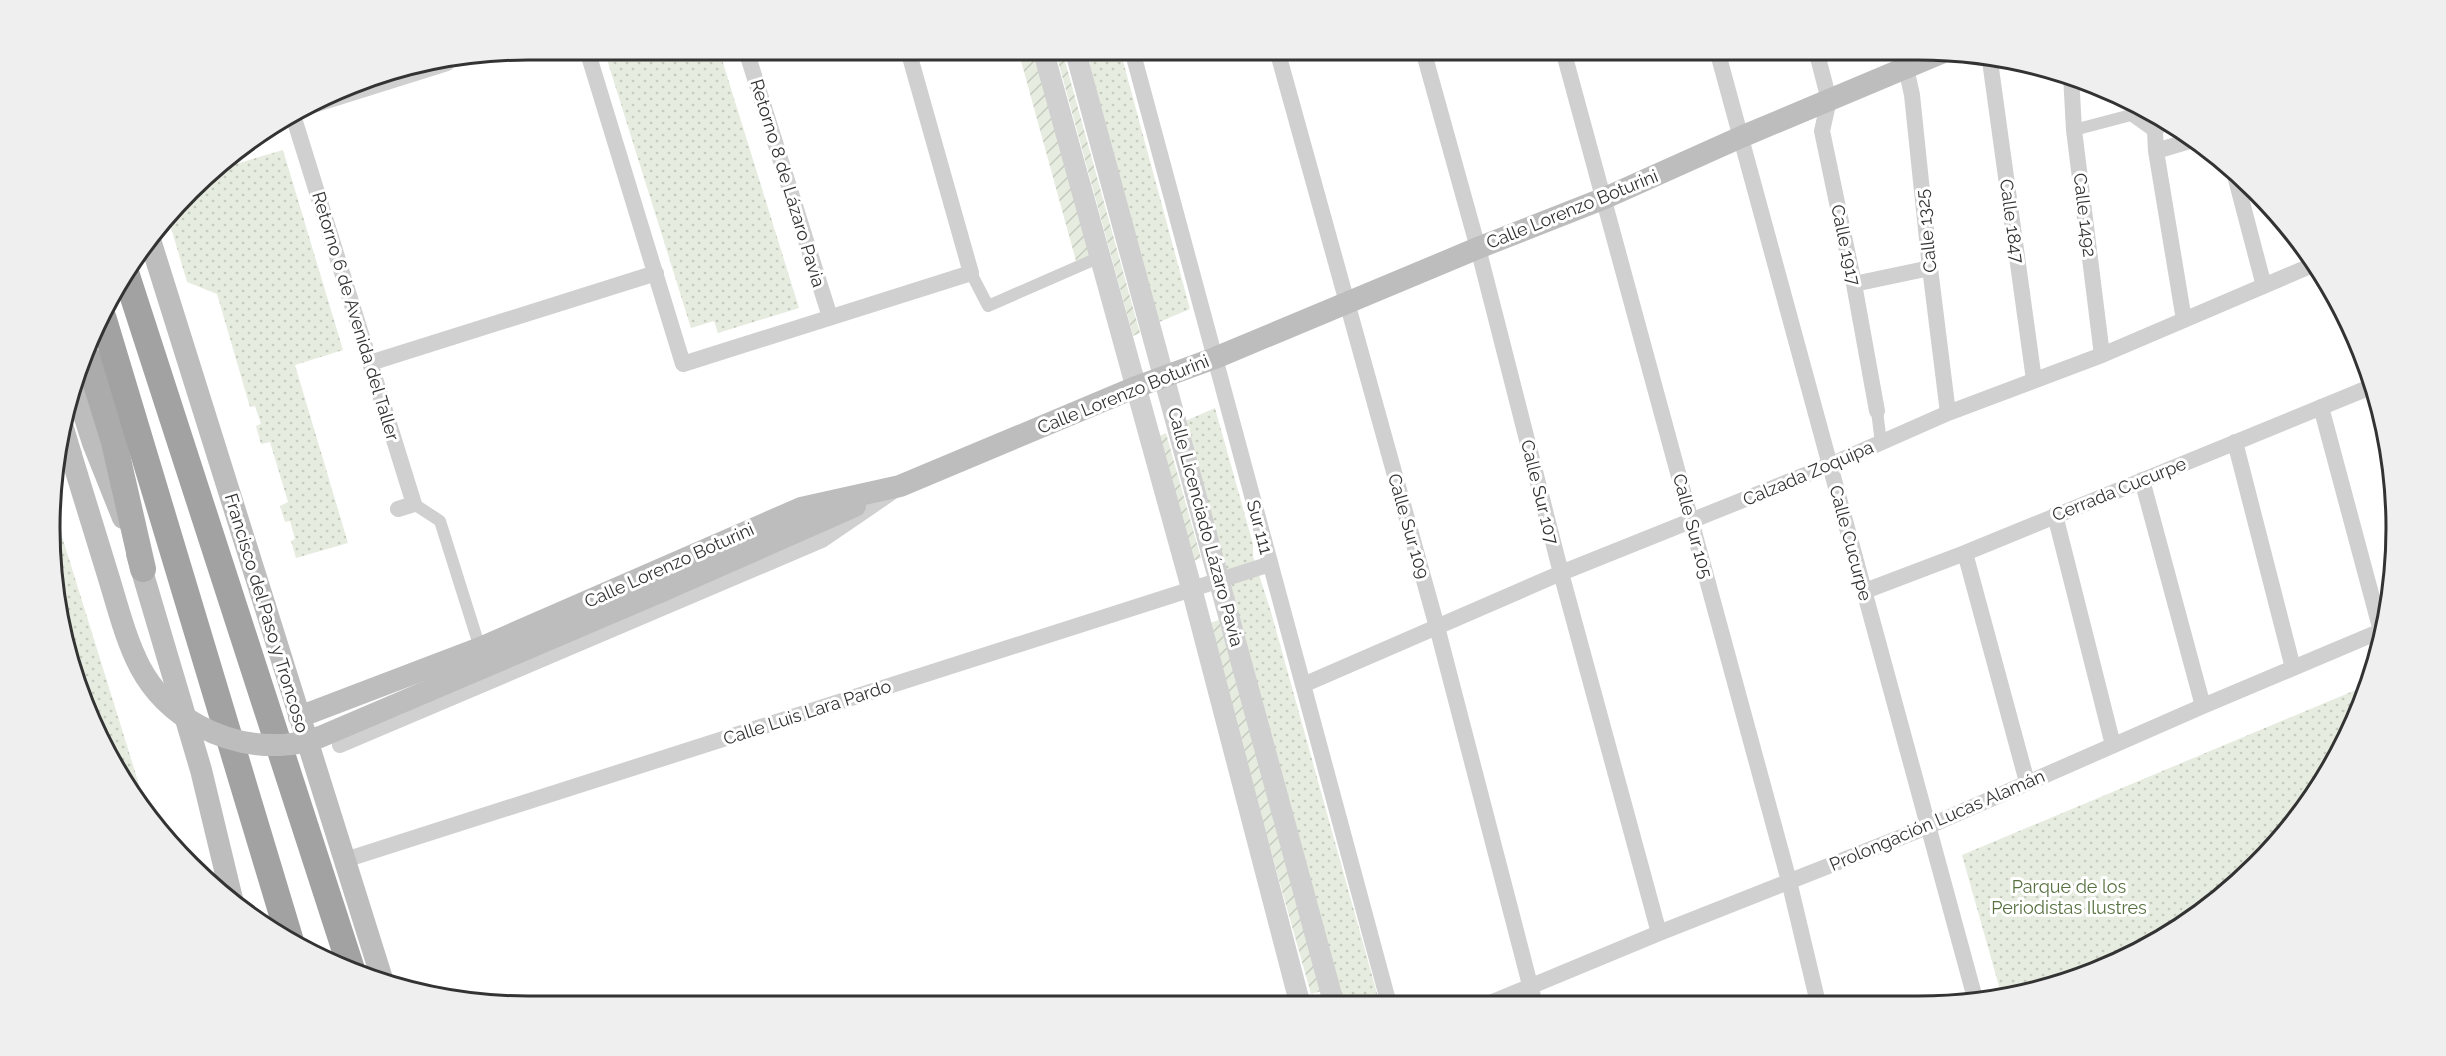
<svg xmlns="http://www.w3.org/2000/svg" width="2446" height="1056" font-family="Raleway,sans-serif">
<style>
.grass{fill:url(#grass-dots)}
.garden{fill:url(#garden-furrows)}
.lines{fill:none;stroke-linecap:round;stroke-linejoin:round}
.pedestrian{stroke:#d0d0d0;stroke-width:12}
.minor{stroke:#d0d0d0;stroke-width:16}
.tertiary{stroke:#d0d0d0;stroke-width:21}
.secondary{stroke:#bdbdbd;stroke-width:22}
.primary{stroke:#ababab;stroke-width:26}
.trunk{stroke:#a2a2a2;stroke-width:27}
.secondary-bridge{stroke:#bdbdbd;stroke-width:22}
.labels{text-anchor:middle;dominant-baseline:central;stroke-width:6;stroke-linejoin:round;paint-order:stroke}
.street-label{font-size:18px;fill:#333;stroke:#fff}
.park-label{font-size:18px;fill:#56703f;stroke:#fff}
.rim{fill:none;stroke:#333;stroke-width:3}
</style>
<defs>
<pattern id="grass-dots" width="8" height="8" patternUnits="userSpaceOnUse" patternTransform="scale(1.5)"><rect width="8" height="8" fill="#e6ecdf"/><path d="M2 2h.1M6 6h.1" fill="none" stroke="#c6cbc0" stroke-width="1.8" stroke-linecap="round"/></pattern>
<pattern id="garden-furrows" width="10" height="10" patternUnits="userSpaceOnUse" patternTransform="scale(1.5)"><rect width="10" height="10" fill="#e6ecdf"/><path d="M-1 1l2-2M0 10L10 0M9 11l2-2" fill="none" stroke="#c6cbc0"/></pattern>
</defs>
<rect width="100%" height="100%" fill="#fff"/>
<path class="grass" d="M 604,50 L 719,50 L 799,308 L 718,333 L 714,321 L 691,328 Z
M 1115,50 L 1120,50 L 1190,309 L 1157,323 L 1089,62 Z
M 283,150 L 343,350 L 295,365 L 348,543 L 296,558 L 291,541 L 295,539 L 290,521 L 285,522 L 280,506 L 288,502 L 270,442 L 261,444 L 256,426 L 261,424 L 255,406 L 250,407 L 217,294 L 187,282 L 169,221 L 209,172 Z
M 1215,408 L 1253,544 L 1253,556 L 1271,612 L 1380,1004 L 1341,1004 L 1183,422 Z
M 52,504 L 146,807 L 113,767 L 59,621 L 50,528 Z
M 2370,684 L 2316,794 L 2210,907 L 2101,970 L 2002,997 L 1962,855 Z"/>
<path class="garden" d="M 1018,50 L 1034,50 L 1090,257 L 1076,261 Z
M 1055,50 L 1062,50 L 1140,333 L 1133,336 Z
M 1166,433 L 1201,558 L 1191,562 L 1157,437 Z
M 1219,620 L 1322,991 L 1311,994 L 1207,624 Z"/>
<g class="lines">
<path class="pedestrian" d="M 2074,130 L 2131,115 L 2155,132
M 971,273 L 988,306 L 1100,257
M 1877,411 L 1881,443
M 414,504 L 440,521 L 480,648"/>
<path class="minor" d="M 587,50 L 683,364 L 971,273 L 908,50
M 746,50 L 830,317
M 1132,50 L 1389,1004
M 1277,50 L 1437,627 L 1535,1004
M 1423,50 L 1478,248 L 1561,573 L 1659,933
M 1563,50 L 1789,881 L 1818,1003
M 1717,50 L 1976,1002
M 1816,50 L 1829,100 L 1822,131 L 1854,284 L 1877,411
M 1902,50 L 1912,95 L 1930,268 L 1948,413
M 1077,58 L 1094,50
M 1990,61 L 2034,380
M 2071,75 L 2074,130 L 2102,355
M 294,111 L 447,63
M 292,112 L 414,504 L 398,509
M 2162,117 L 2155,132 L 2156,151 L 2184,320
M 2156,151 L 2193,140
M 2233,168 L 2264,286
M 1854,284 L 1930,268
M 370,363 L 656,273
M 2321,407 L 2381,631
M 2235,442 L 2293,668
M 2142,480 L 2203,706
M 2055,515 L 2113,745
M 1965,553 L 2027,782
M 1865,591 L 1965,553 L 2373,386
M 1303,685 L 1561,573 L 1830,465 L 1948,413 L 2102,355 L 2315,264
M 340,745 L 822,540 L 895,490
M 345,860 L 1270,564
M 1488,1004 L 1659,933 L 1927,827 L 2203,706 L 2383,630"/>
<path class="tertiary" d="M 1043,50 L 1192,590 L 1300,1004
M 1075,50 L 1334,1004"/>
<path class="secondary" d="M 151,243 L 383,982
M 76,390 L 93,443 L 123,518
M 62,425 L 71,455
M 137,554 L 201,770 L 233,903
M 660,592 L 855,506
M 299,717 L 480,648 L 801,508 L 900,486 L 1136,387 L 1215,358 L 1478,248 L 1605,198 L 1741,137 L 1941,53"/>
<path class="primary" d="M 88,358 L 114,442 L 143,569"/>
<path class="trunk" d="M 126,274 L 352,971
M 103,318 L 291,943"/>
<path class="secondary-bridge" d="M 71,455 C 83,494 95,533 107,572 C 117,604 125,638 140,667 C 167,718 224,747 280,745 C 294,745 307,741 320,737 L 660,592"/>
</g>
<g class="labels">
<g class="street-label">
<text transform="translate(788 183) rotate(73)">Retorno 8 de Lázaro Pavia</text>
<text transform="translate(1572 209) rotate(-22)">Calle Lorenzo Boturini</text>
<text transform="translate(2085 215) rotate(83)">Calle 1492</text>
<text transform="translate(2012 221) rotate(82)">Calle 1847</text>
<text transform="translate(1926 231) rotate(-96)">Calle 1325</text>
<text transform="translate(1846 245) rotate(78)">Calle 1917</text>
<text transform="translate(356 316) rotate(73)">Retorno 6 de Avenida del Taller</text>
<text transform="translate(1123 394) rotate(-22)">Calle Lorenzo Boturini</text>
<text transform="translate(1808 473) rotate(-23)">Calzada Zoquipa</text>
<text transform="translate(2119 489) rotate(-22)">Cerrada Cucurpe</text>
<text transform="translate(1540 492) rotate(76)">Calle Sur 107</text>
<text transform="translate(1409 526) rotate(74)">Calle Sur 109</text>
<text transform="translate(1693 526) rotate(75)">Calle Sur 105</text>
<text transform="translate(1206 527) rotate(75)">Calle Licenciado Lázaro Pavia</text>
<text transform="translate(1260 527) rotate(75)">Sur 111</text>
<text transform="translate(1851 543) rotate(75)">Calle Cucurpe</text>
<text transform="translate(669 565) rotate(-24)">Calle Lorenzo Boturini</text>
<text transform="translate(267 613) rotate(73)">Francisco del Paso y Troncoso</text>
<text transform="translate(807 712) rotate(-18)">Calle Luis Lara Pardo</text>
<text transform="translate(1937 820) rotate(-23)">Prolongación Lucas Alamán</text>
</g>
<g class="park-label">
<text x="2069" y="886">Parque de los<tspan x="2069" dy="21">Periodistas Ilustres</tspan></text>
</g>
</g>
<path d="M0 0H2446V1056H0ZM528 60H1918A468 468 0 0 1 2386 528V528A468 468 0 0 1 1918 996H528A468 468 0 0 1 60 528V528A468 468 0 0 1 528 60Z" fill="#efefef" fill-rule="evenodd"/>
<path class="rim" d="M528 60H1918A468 468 0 0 1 2386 528V528A468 468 0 0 1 1918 996H528A468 468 0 0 1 60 528V528A468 468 0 0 1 528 60Z"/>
</svg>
